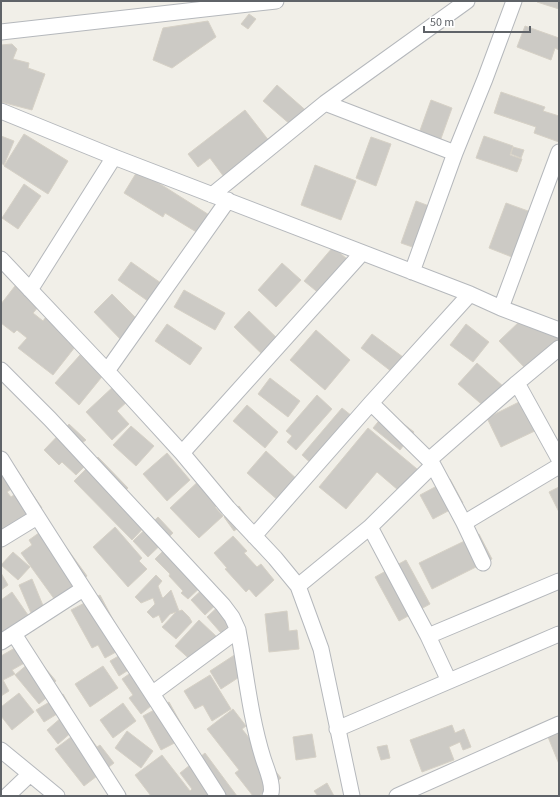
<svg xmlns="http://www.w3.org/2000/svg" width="560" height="797" font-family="'Source Sans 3',sans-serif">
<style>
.building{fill:#cccac5;stroke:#d6d1c6}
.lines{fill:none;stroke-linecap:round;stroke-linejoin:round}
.minor-casing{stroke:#b5b8bc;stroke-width:17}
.minor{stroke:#fff;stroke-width:15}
</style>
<rect width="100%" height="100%" fill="#f1efe8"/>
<path class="building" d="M 538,1 L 559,1 L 559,9 L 537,2 Z
M 249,14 L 256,19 L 248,29 L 241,24 Z
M 208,21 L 216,37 L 172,68 L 153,60 L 163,28 Z
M 525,26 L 559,38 L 559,50 L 555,48 L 551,60 L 517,47 Z
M 12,44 L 17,49 L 13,59 L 29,63 L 28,68 L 45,74 L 32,110 L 1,102 L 1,45 Z
M 277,85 L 311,115 L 298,131 L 263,101 Z
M 501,92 L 545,107 L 543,111 L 559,116 L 559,142 L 534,133 L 536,127 L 494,113 Z
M 431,100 L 452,108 L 439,144 L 418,136 Z
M 245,110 L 273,146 L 227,181 L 210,158 L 198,167 L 188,154 Z
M 24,134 L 68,161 L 48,194 L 4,166 Z
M 1,136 L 14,141 L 4,165 L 1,163 Z
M 484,136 L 513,146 L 510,155 L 522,159 L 517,172 L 476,158 Z
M 371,137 L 391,144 L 376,186 L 356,178 Z
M 513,147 L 524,150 L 521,158 L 511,154 Z
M 315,165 L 356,181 L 341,220 L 301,205 Z
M 138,170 L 214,218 L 203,236 L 165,213 L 163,217 L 124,193 Z
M 24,184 L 41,196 L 18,229 L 2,218 Z
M 416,201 L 437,209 L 421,250 L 401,243 Z
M 506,203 L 539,215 L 522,261 L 489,248 Z
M 333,247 L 354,265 L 326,299 L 304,281 Z
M 131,262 L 168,288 L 155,306 L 118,280 Z
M 282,263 L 301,280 L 276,307 L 258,290 Z
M 15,286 L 40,305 L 33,313 L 43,321 L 48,314 L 70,338 L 67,341 L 75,347 L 53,375 L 18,348 L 27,338 L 17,330 L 14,333 L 1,323 L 1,304 Z
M 184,290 L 225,313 L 215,330 L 174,307 Z
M 112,294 L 144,326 L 125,344 L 94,312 Z
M 249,311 L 281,342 L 266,358 L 234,327 Z
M 521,320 L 559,336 L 559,343 L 526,369 L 499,341 Z
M 167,324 L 202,348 L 190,365 L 155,341 Z
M 466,324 L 489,342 L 473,362 L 450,345 Z
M 316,330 L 350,360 L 325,390 L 290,360 Z
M 372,334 L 407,360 L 396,375 L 361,348 Z
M 80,355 L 95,369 L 105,373 L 79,405 L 55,383 Z
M 477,363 L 504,387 L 486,408 L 458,384 Z
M 270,378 L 300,401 L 288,417 L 258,394 Z
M 115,385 L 129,400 L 117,411 L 129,424 L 112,440 L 86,412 Z
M 317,395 L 332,409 L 296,450 L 287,442 L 292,436 L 286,431 Z
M 525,399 L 539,429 L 501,447 L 487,418 Z
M 247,405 L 278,432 L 265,448 L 233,421 Z
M 342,408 L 357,420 L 316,468 L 302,455 Z
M 387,411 L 414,432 L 400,450 L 373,428 Z
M 69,424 L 86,440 L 82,443 L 95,456 L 76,475 L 62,462 L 59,465 L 44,450 Z
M 131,426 L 154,446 L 136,466 L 113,445 Z
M 368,428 L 423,474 L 405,496 L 377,472 L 346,509 L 319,487 Z
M 266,451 L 299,481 L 280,502 L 247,473 Z
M 5,453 L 24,480 L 7,492 L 11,497 L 27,486 L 42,508 L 1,537 L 1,456 Z
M 167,453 L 190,480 L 167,501 L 143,474 Z
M 98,457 L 128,488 L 126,490 L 153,518 L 132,540 L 74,481 Z
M 204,476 L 225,498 L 215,507 L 223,516 L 199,538 L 170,508 Z
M 450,479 L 463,503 L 433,519 L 420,495 Z
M 559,487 L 559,512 L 549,492 Z
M 239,506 L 249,520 L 234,531 L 224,517 Z
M 158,517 L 173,533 L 148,557 L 133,541 Z
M 50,525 L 87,576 L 55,600 L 21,553 L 32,545 L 29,540 Z
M 115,527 L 142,558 L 139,561 L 147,569 L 128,587 L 93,547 Z
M 479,534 L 492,559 L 432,589 L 419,563 Z
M 233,536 L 247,551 L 244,553 L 257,567 L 261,564 L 274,580 L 256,597 L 249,589 L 246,592 L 225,569 L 227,568 L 214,553 Z
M 168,546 L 205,583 L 188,599 L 181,593 L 183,591 L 169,576 L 170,574 L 155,559 Z
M 13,552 L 30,567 L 18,580 L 1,565 Z
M 406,560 L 430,604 L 399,621 L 375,577 Z
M 1,573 L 8,585 L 1,590 Z
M 156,575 L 162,581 L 158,586 L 162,597 L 163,598 L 171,590 L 179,611 L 182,610 L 189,617 L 192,622 L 176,639 L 162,627 L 176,612 L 170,614 L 162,623 L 159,615 L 153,618 L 147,612 L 155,604 L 153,598 L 141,603 L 135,597 Z
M 32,579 L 44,608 L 31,613 L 19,585 Z
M 208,584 L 222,599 L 205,615 L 191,600 Z
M 12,592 L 28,615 L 1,635 L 1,600 Z
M 100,595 L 127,646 L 105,658 L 98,645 L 92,648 L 71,610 Z
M 225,600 L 240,616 L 221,633 L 207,617 Z
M 287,611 L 289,631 L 297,630 L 299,649 L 269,652 L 265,614 Z
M 199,620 L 217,637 L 193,662 L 175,646 Z
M 27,641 L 35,657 L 12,670 L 15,674 L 3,680 L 9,691 L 1,696 L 1,656 Z
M 129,650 L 138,664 L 119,676 L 110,661 Z
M 239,652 L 250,670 L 221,689 L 210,671 Z
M 36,657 L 56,681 L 48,687 L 52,693 L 39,704 L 15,675 Z
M 103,666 L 118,688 L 90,707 L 75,684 Z
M 139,667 L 161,698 L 141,714 L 129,698 L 133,695 L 122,679 Z
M 210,675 L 231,709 L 212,721 L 203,705 L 195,709 L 184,691 Z
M 19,693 L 34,712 L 12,730 L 1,716 L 1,707 Z
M 63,694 L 70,706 L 44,722 L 36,710 Z
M 169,702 L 188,736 L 161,750 L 143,716 Z
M 123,703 L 136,721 L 113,738 L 100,720 Z
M 233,709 L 246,726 L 242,729 L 281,778 L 259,796 L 253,796 L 235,773 L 239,770 L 207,729 Z
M 70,710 L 81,724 L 58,744 L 47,730 Z
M 452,725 L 455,733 L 464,729 L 471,747 L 463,750 L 460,742 L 449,747 L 454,760 L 422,772 L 410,740 Z
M 83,728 L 97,747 L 100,745 L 114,763 L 84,786 L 55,749 Z
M 127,731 L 153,751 L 141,768 L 115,748 Z
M 559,732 L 559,764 L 548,737 Z
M 312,734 L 316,757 L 296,760 L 293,737 Z
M 387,745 L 390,758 L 381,760 L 377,747 Z
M 205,753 L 237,796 L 151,796 L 135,775 L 162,755 L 190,791 L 192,789 L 180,773 Z
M 327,783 L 334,796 L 318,796 L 314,791 Z"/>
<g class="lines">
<g class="minor-casing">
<path id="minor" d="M 1,32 L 276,1
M 325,103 L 455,153
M 1,111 L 114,157 L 470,294 L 501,308 L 559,330
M 212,195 L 325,103 L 467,1
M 1,259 L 107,371 L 182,453 L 228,508 L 275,558 L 298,586 L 321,649 L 352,796
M 412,272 L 455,153 L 485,79 L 514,1
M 30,290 L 114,157
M 501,308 L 559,152
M 1,370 L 50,419 L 223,605 L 232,617 L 238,630 C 246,673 250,716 263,758 C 266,768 275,787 270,796
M 107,371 L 228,200
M 517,383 L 559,459
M 371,403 L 429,460
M 182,453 L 362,253
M 1,459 C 71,572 146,683 218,796
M 433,465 L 464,523 L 483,563
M 464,523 L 559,466
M 370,527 L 428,636 L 449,681
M 254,536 L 371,403 L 470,294
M 1,539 L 37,517
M 298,586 L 370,527 L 433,465 L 429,460 L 517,383 L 559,348
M 14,634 L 118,796
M 428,636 L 559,581
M 1,642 L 83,589
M 153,693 L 238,630
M 337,729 L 559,634
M 1,750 L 57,796
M 7,796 L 30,774
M 397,796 L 559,724"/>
</g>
<use href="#minor" class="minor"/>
</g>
<rect width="560" height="797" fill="none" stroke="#5f6368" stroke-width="4"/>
<path d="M424 26v6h106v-6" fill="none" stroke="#5f6368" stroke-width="2"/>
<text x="430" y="26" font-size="12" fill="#5f6368" stroke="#ffffff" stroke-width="3" paint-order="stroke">50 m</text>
</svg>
